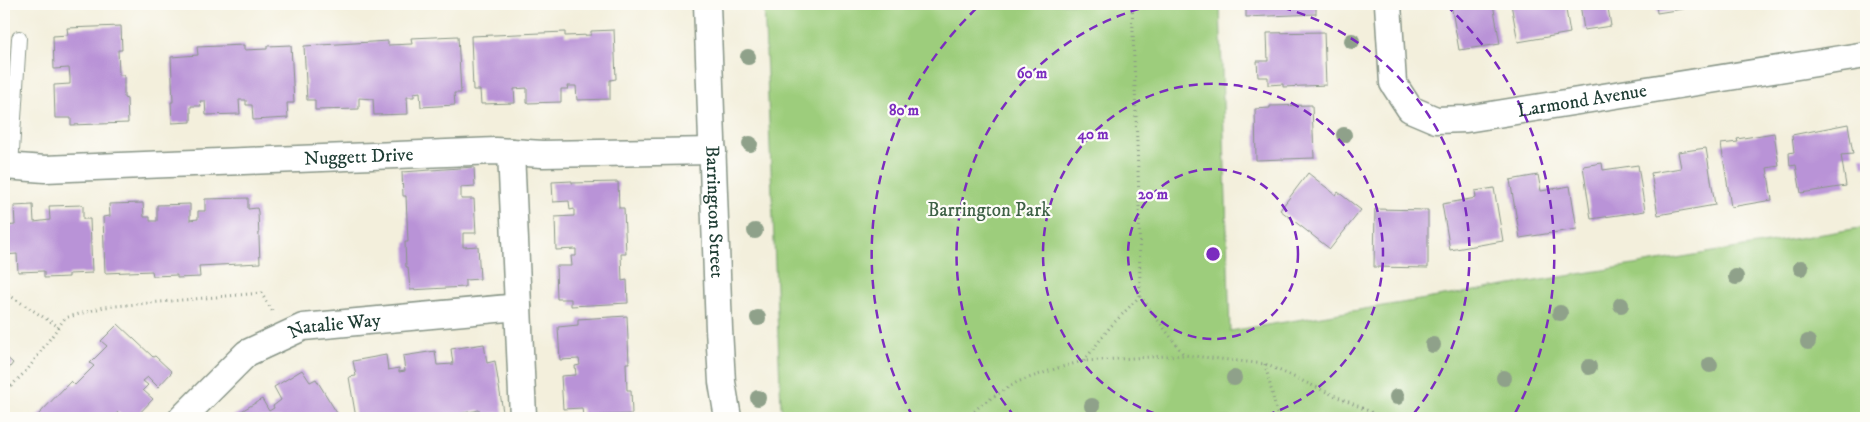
<svg xmlns="http://www.w3.org/2000/svg" width="1870" height="422" font-family="'IM FELL DW Pica',serif">
<style>
.green{fill:#9dcd7c;stroke:#5e8558}
.building{fill:#b993d7}
.lines{fill:none;stroke-linecap:round;stroke-linejoin:round}
.lane-casing{stroke:#899688;stroke-width:16}
.street-casing{stroke:#899688;stroke-width:29}
.path{stroke:#899688;stroke-width:3;stroke-dasharray:1 4;stroke-linecap:butt}
.lane{stroke:#fff;stroke-width:14}
.street{stroke:#fff;stroke-width:26}
.tree{fill:#8fa18a}
.ring{fill:none;stroke:#7b2cbf;stroke-width:2.5;stroke-dasharray:9 6}
.labels{text-anchor:middle;dominant-baseline:central;stroke-width:4.5;stroke-linejoin:round;paint-order:stroke}
.street-label{font-size:19px;fill:#1f3d34;stroke:#fdfcf7}
.park-label{font-size:19px;fill:#3e6146;stroke:#fdfcf7}
.centre{fill:#7b2cbf;stroke:#fdfcf7;stroke-width:2.5}
.ring-label{font-size:15px;text-anchor:middle;font-weight:bold;fill:#7b2cbf;stroke:#fdfcf7;stroke-width:4.5;stroke-linejoin:round;paint-order:stroke}
</style>
<rect width="100%" height="100%" fill="#fdfcf7"/>
<filter id="ink" filterUnits="userSpaceOnUse"><feTurbulence type="fractalNoise" baseFrequency=".02" numOctaves="2"/><feDisplacementMap in="SourceGraphic" scale="10" xChannelSelector="R" yChannelSelector="G"/><feConvolveMatrix kernelMatrix="1 2 1 2 8 2 1 2 1" color-interpolation-filters="sRGB"/></filter>
<filter id="wash" filterUnits="userSpaceOnUse"><feTurbulence type="fractalNoise" baseFrequency=".0096" numOctaves="4" result="noise"/><feDisplacementMap in="SourceGraphic" scale="20" xChannelSelector="R" yChannelSelector="G"/><feGaussianBlur stdDeviation="1.12" result="paint"/><feColorMatrix in="noise" values="0 0 0 0 0 0 0 0 0 0 0 0 0 0 0 0 0 1.4 0 .05"/><feComposite in="paint" operator="in"/></filter>
<g filter="url(#wash)">
<rect width="100%" height="100%" fill="#f3efdc"/>
<path class="green" d="M 764,4 L 1220,4 L 1230,331 L 1866,227 L 1866,418 L 785,418 L 781,407 Z"/>
<g id="blocks">
<path class="building" d="M 1246,4 L 1316,4 L 1316,14 L 1246,17 Z
M 1451,4 L 1493,4 L 1500,44 L 1459,50 Z
M 1511,4 L 1565,4 L 1570,33 L 1518,42 Z
M 1580,4 L 1630,4 L 1631,5 L 1608,8 L 1611,26 L 1584,30 Z
M 1656,4 L 1707,4 L 1707,5 L 1657,13 Z
M 121,26 L 122,50 L 118,50 L 119,75 L 124,75 L 124,98 L 127,99 L 128,123 L 71,125 L 71,118 L 55,118 L 54,85 L 70,84 L 70,77 L 69,68 L 54,69 L 53,36 L 68,35 L 67,28 Z
M 614,30 L 616,79 L 610,80 L 610,99 L 577,100 L 576,86 L 567,86 L 568,89 L 561,89 L 561,102 L 527,103 L 527,88 L 514,89 L 515,103 L 481,104 L 480,90 L 473,90 L 471,36 L 565,32 L 565,36 L 591,35 L 591,31 Z
M 1324,32 L 1326,85 L 1283,87 L 1283,84 L 1268,85 L 1268,77 L 1258,77 L 1257,61 L 1268,61 L 1267,33 Z
M 458,36 L 461,93 L 454,93 L 455,105 L 421,107 L 420,92 L 414,93 L 414,97 L 407,97 L 408,114 L 374,115 L 373,99 L 359,98 L 359,109 L 315,110 L 315,100 L 307,100 L 304,46 L 388,41 L 388,45 L 412,44 L 411,38 Z
M 244,45 L 244,50 L 267,49 L 267,46 L 291,45 L 294,103 L 287,103 L 288,118 L 253,120 L 252,105 L 246,105 L 246,100 L 239,100 L 240,114 L 206,115 L 205,101 L 200,101 L 201,106 L 191,106 L 191,122 L 172,123 L 171,102 L 173,102 L 171,57 L 198,55 L 197,47 Z
M 1312,105 L 1314,158 L 1256,160 L 1255,109 L 1270,108 L 1270,106 Z
M 1848,124 L 1853,154 L 1841,155 L 1846,186 L 1801,193 L 1796,165 L 1790,166 L 1789,153 L 1794,152 L 1792,135 Z
M 1774,133 L 1779,166 L 1767,168 L 1772,200 L 1731,207 L 1721,144 L 1738,142 L 1737,139 Z
M 1706,148 L 1715,205 L 1658,215 L 1651,173 L 1681,168 L 1678,152 Z
M 1861,157 L 1866,157 L 1866,166 L 1863,167 Z
M 1602,163 L 1603,170 L 1638,165 L 1645,211 L 1591,219 L 1583,166 Z
M 474,167 L 475,186 L 461,187 L 461,199 L 474,199 L 476,233 L 463,233 L 463,247 L 478,246 L 480,279 L 465,280 L 465,287 L 410,290 L 408,267 L 406,267 L 405,242 L 408,242 L 406,196 L 403,196 L 402,172 Z
M 1308,173 L 1336,195 L 1338,192 L 1361,210 L 1330,249 L 1280,210 Z
M 1538,175 L 1541,191 L 1570,186 L 1577,229 L 1520,238 L 1510,180 Z
M 572,181 L 572,183 L 618,182 L 619,208 L 624,208 L 625,232 L 626,254 L 621,254 L 622,281 L 627,280 L 628,303 L 571,306 L 571,299 L 557,299 L 556,266 L 572,266 L 571,256 L 576,256 L 576,249 L 556,250 L 555,217 L 574,216 L 574,209 L 570,210 L 569,201 L 553,202 L 552,182 Z
M 1494,188 L 1503,241 L 1450,250 L 1442,204 L 1476,198 L 1475,191 Z
M 248,198 L 248,209 L 257,208 L 258,212 L 260,263 L 199,266 L 200,277 L 177,278 L 177,275 L 153,276 L 152,271 L 105,273 L 103,217 L 110,216 L 109,204 L 143,203 L 144,217 L 150,217 L 150,221 L 157,221 L 157,205 L 190,204 L 190,220 L 198,219 L 198,211 L 205,211 L 205,199 Z
M 33,205 L 34,222 L 50,220 L 49,206 L 83,205 L 83,219 L 90,219 L 92,273 L 69,274 L 69,277 L 44,278 L 44,271 L 18,272 L 17,254 L 4,255 L 4,226 L 15,225 L 14,206 Z
M 1375,209 L 1428,210 L 1428,268 L 1374,267 Z
M 627,316 L 629,363 L 626,363 L 627,390 L 631,390 L 632,414 L 583,416 L 582,408 L 563,409 L 561,376 L 576,375 L 575,366 L 580,365 L 579,359 L 560,360 L 558,327 L 578,325 L 578,319 Z
M 118,324 L 153,357 L 155,356 L 172,372 L 158,387 L 148,377 L 143,381 L 148,385 L 143,390 L 153,399 L 135,418 L 124,418 L 118,412 L 112,418 L 108,416 L 106,418 L 35,418 L 71,381 L 75,385 L 94,366 L 90,363 L 107,346 L 101,341 Z
M 484,344 L 487,363 L 495,361 L 503,412 L 480,415 L 479,410 L 453,415 L 454,418 L 356,418 L 349,377 L 356,376 L 353,361 L 386,355 L 388,370 L 399,368 L 399,372 L 405,371 L 403,356 L 435,351 L 437,365 L 453,364 L 451,349 Z
M 4,355 L 13,363 L 4,375 Z
M 302,370 L 310,382 L 316,379 L 340,418 L 235,418 L 233,416 L 262,399 L 269,411 L 274,408 L 273,406 L 281,400 L 274,387 Z"/>
</g>
</g>
<g filter="url(#ink)">
<use href="#blocks" fill-opacity="0" stroke="#899688" stroke-width="1"/>
<g class="lines">
<g class="lane-casing">
<path id="lane" d="M 11,167 L 19,38"/>
</g>
<g class="street-casing">
<g id="street">
<path id="s1" d="M 707,4 L 719,329 L 722,382 L 728,418"/>
<path id="s2" d="M 1388,4 L 1393,83 L 1410,109 L 1436,120 L 1466,119 L 1866,55"/>
<path d="M 511,152 L 523,416"/>
<path id="s3" d="M 4,166 L 45,169 L 496,151 L 542,154 L 713,151"/>
<path id="s4" d="M 182,418 L 247,353 L 303,327 L 518,307"/>
</g>
</g>
<path class="path" d="M 4,292 L 59,327
M 1140,296 L 1184,355
M 1084,361 L 1110,327 L 1140,296 L 1139,199 L 1132,4
M 1265,364 L 1278,418
M 4,393 L 28,369 L 65,318 L 104,307 L 261,293 L 273,312
M 967,418 L 982,404 L 1017,382 L 1058,368 L 1083,361 L 1184,355 L 1265,364 L 1384,418"/>
<use href="#lane" class="lane"/>
<use href="#street" class="street"/>
</g>
<g class="tree">
<circle cx="1352" cy="41" r="8"/>
<circle cx="748" cy="57" r="8"/>
<circle cx="1344" cy="135" r="8"/>
<circle cx="750" cy="144" r="8"/>
<circle cx="755" cy="231" r="8"/>
<circle cx="1801" cy="268" r="8"/>
<circle cx="1736" cy="277" r="8"/>
<circle cx="1621" cy="305" r="8"/>
<circle cx="1560" cy="313" r="8"/>
<circle cx="758" cy="318" r="8"/>
<circle cx="1808" cy="342" r="8"/>
<circle cx="1433" cy="345" r="8"/>
<circle cx="1710" cy="365" r="8"/>
<circle cx="1589" cy="367" r="8"/>
<circle cx="1234" cy="378" r="8"/>
<circle cx="1504" cy="378" r="8"/>
<circle cx="1397" cy="397" r="8"/>
<circle cx="758" cy="398" r="8"/>
<circle cx="1092" cy="406" r="8"/>
</g>
</g>
<g class="ring">
<circle cx="1213" cy="254" r="85"/>
<path d="M1169 418A170 170 0 1 1 1257 418"/>
<path d="M1015 417A256 256 0 0 1 1158 4M1268 4A256 256 0 0 1 1411 417"/>
<path d="M913 417A341 341 0 0 1 980 5M1446 5A341 341 0 0 1 1513 417"/>
</g>
<g class="labels">
<g class="street-label">
<text stroke="none"><textPath href="#s2" startOffset="286">Larmond Avenue</textPath></text>
<text stroke="none"><textPath href="#s3" startOffset="355">Nuggett Drive</textPath></text>
<text stroke="none"><textPath href="#s1" startOffset="208">Barrington Street</textPath></text>
<text stroke="none"><textPath href="#s4" startOffset="185">Natalie Way</textPath></text>
</g>
<g class="park-label">
<text x="989" y="210">Barrington Park</text>
</g>
</g>
<circle cx="1213" cy="254" r="8" class="centre"/>
<g class="ring-label">
<text x="1032" y="78">60 m</text>
<text x="904" y="115">80 m</text>
<text x="1093" y="139">40 m</text>
<text x="1153" y="199">20 m</text>
</g>
<rect width="1870" height="422" fill="none" stroke="#fdfcf7" stroke-width="20"/>
</svg>
